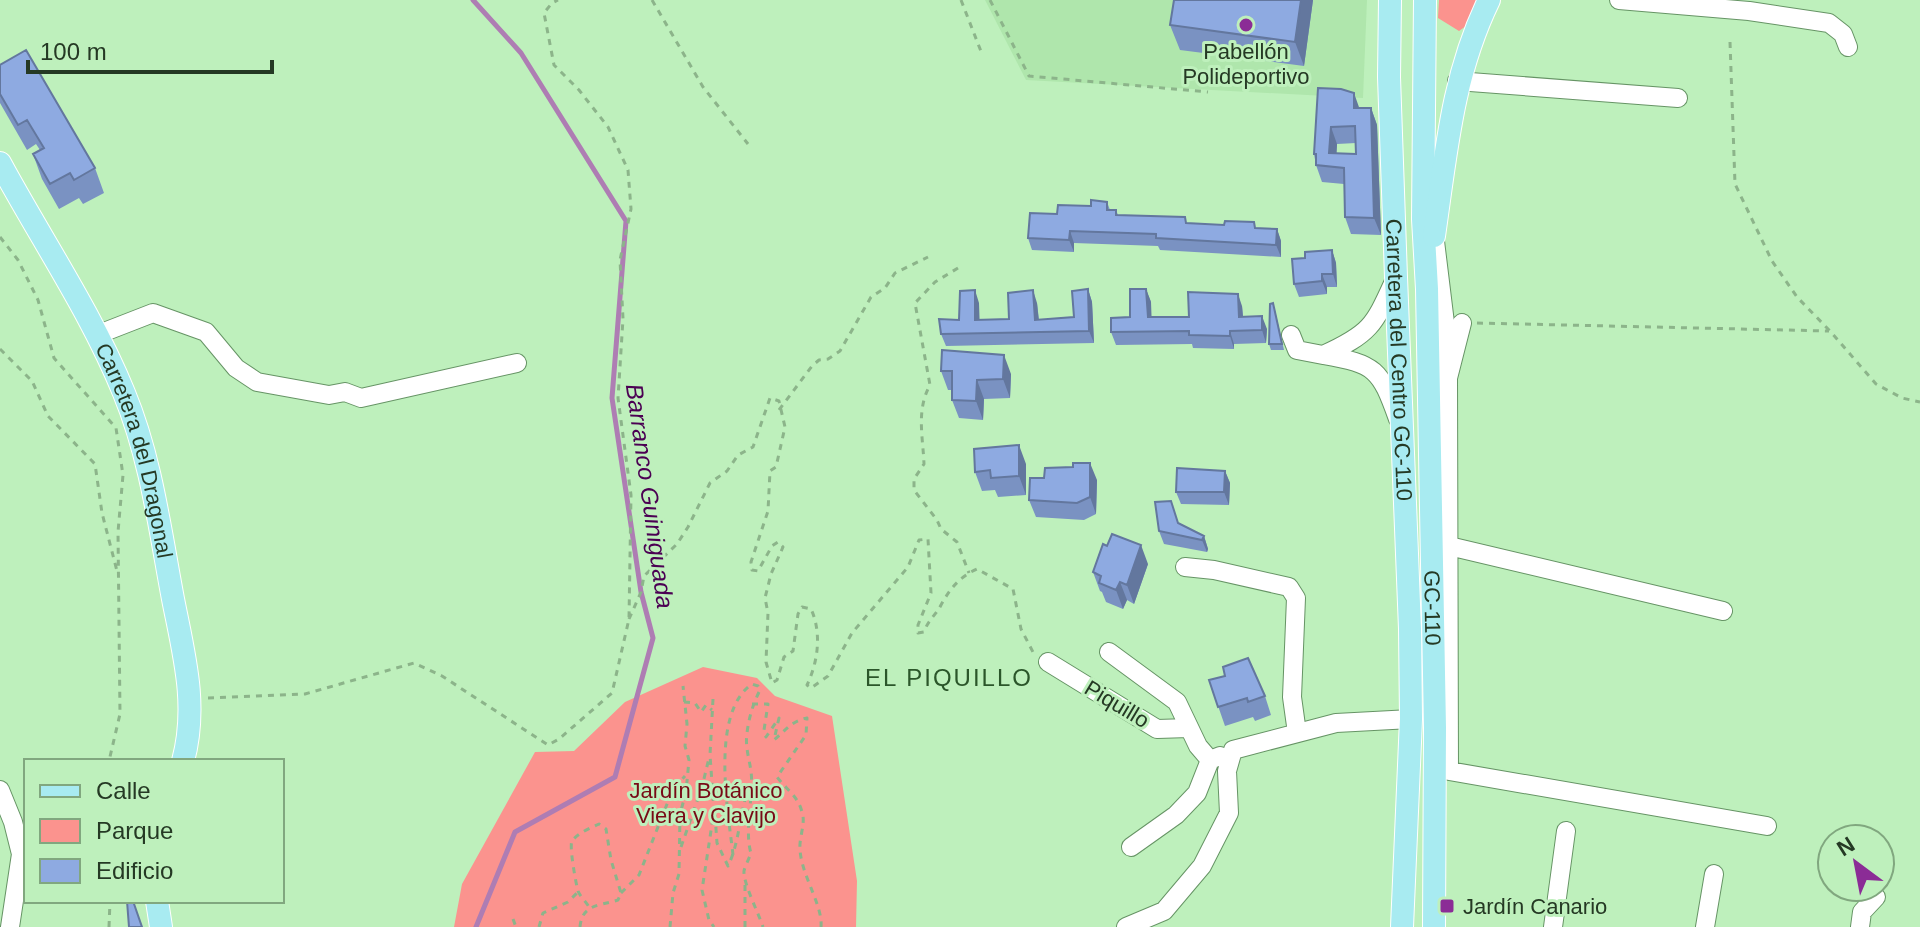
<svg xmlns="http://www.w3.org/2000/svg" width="1920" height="927" font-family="Arial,sans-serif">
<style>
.built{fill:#afe6ac}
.green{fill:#fb938e}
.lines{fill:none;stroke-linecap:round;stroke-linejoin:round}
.stream{stroke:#ae7db3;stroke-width:5}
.minor-casing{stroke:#669465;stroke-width:20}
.major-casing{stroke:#fff;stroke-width:24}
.path{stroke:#8cb48a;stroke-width:3;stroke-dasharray:6 6;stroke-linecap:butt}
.minor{stroke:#fff;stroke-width:18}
.major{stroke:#a8ebf1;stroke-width:22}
.wall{fill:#7a92c2;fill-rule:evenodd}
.shaded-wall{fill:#63779e}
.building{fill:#8eaae1;stroke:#63779e;stroke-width:2;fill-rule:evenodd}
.poi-dot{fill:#8b2c96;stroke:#bef0bc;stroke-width:3}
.labels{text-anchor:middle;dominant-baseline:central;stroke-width:6;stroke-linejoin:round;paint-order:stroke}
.poi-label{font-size:22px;fill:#253924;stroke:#bef0bc}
.street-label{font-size:22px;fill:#253924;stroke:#bef0bc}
.park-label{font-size:22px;fill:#780a16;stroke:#bef0bc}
.water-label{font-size:24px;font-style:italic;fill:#4b0053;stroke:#bef0bc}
.neighbourhood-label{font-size:24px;letter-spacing:2px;fill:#2b562a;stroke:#bef0bc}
</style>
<rect width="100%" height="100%" fill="#bef0bc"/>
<path class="built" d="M 985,0 L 1367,0 L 1363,98 L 1026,80 Z"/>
<path class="green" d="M 1439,0 L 1479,0 L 1466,26 L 1459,31 L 1438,18 Z
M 703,667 L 757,678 L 775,696 L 832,716 L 857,881 L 856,927 L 454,927 L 462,884 L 535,752 L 574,751 L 625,702 Z"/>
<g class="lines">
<path class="stream" d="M 473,0 L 521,53 L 626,221 L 612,398 L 641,592 L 653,638 L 615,777 L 515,832 L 476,927"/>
<g class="minor-casing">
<path id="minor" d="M 1619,0 L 1749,11 L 1829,23 L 1843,34 L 1848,47
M 1457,81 L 1678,98
M 1396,277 C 1374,325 1372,333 1323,355 C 1376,364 1380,369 1398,419
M 1462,323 L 1448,378 L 1449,771 L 1767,826
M 99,334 L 153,313 L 206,332 L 236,368 L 257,382 L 329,395 L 345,392 L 361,398 L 517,363
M 1291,335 L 1297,350 L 1323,355
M 1434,375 L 1445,323 L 1434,233
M 1449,546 L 1723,611
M 1185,567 L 1214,570 L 1289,587 L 1296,598 L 1292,697 L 1297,733
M 1109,652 L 1177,702 L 1198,746 L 1210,760
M 1048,662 L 1157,729 L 1189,728
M 0,790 L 13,822 L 21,854 L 10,927
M 1131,847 L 1176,815 L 1197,793 L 1210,760 L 1220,756
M 1126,927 L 1164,911 L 1202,866 L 1229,813 L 1227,771 L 1233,750 L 1336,723 L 1411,719
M 1553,927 L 1566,831
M 1705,927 L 1714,874
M 1860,927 L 1862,912 L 1876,897"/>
</g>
<g class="major-casing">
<g id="major">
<path id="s1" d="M 1390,0 L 1389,77 L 1396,277 L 1410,629 L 1411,719 L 1402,927"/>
<path id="s2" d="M 1425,0 L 1423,219 L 1427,289 L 1435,728 L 1434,927"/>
<path id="s3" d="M 0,163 C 41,239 91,312 124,393 C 151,458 160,530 173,599 C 184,655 198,705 183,761"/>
<path d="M 1434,236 C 1446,154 1452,76 1489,0"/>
<path d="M 157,901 L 161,927"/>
</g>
</g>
<path class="path" d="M 652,0 L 703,87 L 748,144
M 961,0 L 982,54
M 990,0 L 1029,76 L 1208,92
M 1730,42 L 1735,184 L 1772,261 L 1797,297 L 1830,331 L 1876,384 L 1902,398 L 1920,402
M 0,237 L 18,260 L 38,300 L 54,358 L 116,428 L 123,475 L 118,532 L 120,714 L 109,761
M 958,268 L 935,282 L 915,303 L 930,385 C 916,410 923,437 924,464 L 914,479 L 914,490 L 937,520 L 941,529 L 957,542 L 969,573
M 1477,323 L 1829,331
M 0,349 L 32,381 L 48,416 L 95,464 L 102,513 L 117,571
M 779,410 L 812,366 L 819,360 L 828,359 L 840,351 L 871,297 L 885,288 L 895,273 L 928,257
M 629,619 L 641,592 L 644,576 L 677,544 L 688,527 L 710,483 L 727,471 L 738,455 L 753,447 L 770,398 L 779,401 L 785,427 L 776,467 L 770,471 L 768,511 L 751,562 L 752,570 L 758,571 L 772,546 L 778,542 L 783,547 L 771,574 L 765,598 L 768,613 L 766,662 L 772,683 L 777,680 L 784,657 L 793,651 L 798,614 L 802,607 L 811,609 C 822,633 818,662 807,685 L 811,688 L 828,676 L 852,633 L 908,567 L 919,540 L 928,539 L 931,593 L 918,625 L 918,633 L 924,632 C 928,620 936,615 941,605 C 950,589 959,577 977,569 L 1013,589 L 1021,629 L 1034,654
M 208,698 L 305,694 L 414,663 L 442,676 L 548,745 L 559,739 L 612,693 L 629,619 L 631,495 L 618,398 L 623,319 L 620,260 L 631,209 L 628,170 L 608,127 L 579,90 L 554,65 L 544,13 L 552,3 L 558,0
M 713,699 L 710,755 L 714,811 L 702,890 L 709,920 L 714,927
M 684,702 L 695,703 L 701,712 L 706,705 L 712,710
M 752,704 L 768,704 L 764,730 L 766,737 L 779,718 L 774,740 C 785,731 791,721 807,718 L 806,735 L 777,777 C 786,789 798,796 802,812 C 806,823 799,837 800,849 C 801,875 823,905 821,927
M 715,815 L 717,843 L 728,866 C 740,841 739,815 748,790
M 681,847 L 702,787 L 709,758
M 733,855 C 728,810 710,713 752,684 L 758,686 L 760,690 C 753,704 749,717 747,733 C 745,746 749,758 751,771 C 754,794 744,832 751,853 C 749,859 745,866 744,871 C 743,883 759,914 763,927
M 621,893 L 639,875 L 673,789 L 685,776
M 513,919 L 516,927
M 109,927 L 110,901
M 539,927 L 543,913 L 568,902 L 578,892
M 580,927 C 582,904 599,906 618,900 L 621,893 L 611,860 L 606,829 L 599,824 C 590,828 578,833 572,841 C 569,846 576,884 578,891 C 580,896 586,902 589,907
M 670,927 L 673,893 L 679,874 L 680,814 L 686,792 L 689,760 L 685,746 L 687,724 L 683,686
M 745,927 L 745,883"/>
<use href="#minor" class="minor"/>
<use href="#major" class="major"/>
</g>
<path class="wall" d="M 1174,0 L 1313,0 L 1304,66 L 1180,50 L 1170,25 Z
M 0,65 L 95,168 L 104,193 L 83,204 L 79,198 L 59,209 L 42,179 L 33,154 L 40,150 L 36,144 L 27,150 L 0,103 Z
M 1318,88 L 1359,108 L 1371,108 L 1377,125 L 1381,235 L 1351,234 L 1345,217 L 1344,184 L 1322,182 L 1316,165 L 1314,154 ZM 1356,143 L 1356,154 L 1336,153 L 1337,144 Z
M 1107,202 L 1110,210 L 1116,210 L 1118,215 L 1188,223 L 1277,229 L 1281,241 L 1281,257 L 1160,250 L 1158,246 L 1074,243 L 1074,252 L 1032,250 L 1028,238 L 1057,214 L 1091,206 Z
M 1332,250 L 1336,263 L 1337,287 L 1327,287 L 1327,294 L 1299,297 L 1294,284 L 1305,258 Z
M 1088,289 L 1092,302 L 1094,343 L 946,346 L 941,334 L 959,320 L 979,303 L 979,320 L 1009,319 L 1037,303 L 1039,320 L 1074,317 Z
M 1146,289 L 1151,302 L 1151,317 L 1189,317 L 1242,306 L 1243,316 L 1267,329 L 1266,343 L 1234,344 L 1234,349 L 1193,348 L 1192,344 L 1116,345 L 1111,332 L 1130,317 Z
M 1273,303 L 1275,310 L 1284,350 L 1271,350 L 1269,344 Z
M 941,371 L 1011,374 L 1010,398 L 984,399 L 983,420 L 959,418 L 952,400 L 952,390 L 948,390 Z
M 1026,464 L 1026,495 L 998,497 L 995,490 L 982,491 L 975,472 Z
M 1225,471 L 1230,483 L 1229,505 L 1181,504 L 1176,492 Z
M 1097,480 L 1096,514 L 1084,520 L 1036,517 L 1029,500 Z
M 1179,523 L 1204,536 L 1208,549 L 1207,552 L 1164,544 L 1159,531 Z
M 1148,564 L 1134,604 L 1127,600 L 1123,609 L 1106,602 L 1102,592 L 1100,591 L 1093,572 Z
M 1209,680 L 1265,696 L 1271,715 L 1255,721 L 1253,717 L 1225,726 Z"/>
<path class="shaded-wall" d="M 1301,0 L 1313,0 L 1304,66 L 1295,42 Z
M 1354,93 L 1360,110 L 1354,108 Z
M 1371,108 L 1377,125 L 1381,235 L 1374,218 Z
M 1331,127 L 1337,144 L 1336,167 L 1329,153 Z
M 1277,229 L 1281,241 L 1281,257 L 1276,245 Z
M 1070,231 L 1074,243 L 1074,252 L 1069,240 Z
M 1332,250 L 1336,263 L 1337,287 L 1333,274 Z
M 1322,274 L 1327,287 L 1327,294 L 1322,281 Z
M 1088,289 L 1092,302 L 1094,343 L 1089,331 Z
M 1146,289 L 1151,302 L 1152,329 L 1148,317 Z
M 975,290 L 979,303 L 980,333 L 975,320 Z
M 1033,290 L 1037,303 L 1040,333 L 1035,320 Z
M 1238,294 L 1242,306 L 1244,329 L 1239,317 Z
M 1262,316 L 1267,329 L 1266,343 L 1262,330 Z
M 1230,331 L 1234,344 L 1234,349 L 1230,336 Z
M 1004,355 L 1011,374 L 1010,398 L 1003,379 Z
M 977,380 L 984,399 L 983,420 L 976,401 Z
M 1019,445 L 1026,464 L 1026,495 L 1019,476 Z
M 1090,463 L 1097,480 L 1096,514 L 1090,497 Z
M 1225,471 L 1230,483 L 1229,505 L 1224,492 Z
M 1204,536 L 1208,549 L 1207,552 L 1202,540 Z
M 1141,545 L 1148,564 L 1134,604 L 1127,585 Z
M 1120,582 L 1127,600 L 1123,609 L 1116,590 Z"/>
<path class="building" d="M 1174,0 L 1301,0 L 1295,42 L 1170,25 Z
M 26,50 L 95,168 L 74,180 L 70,173 L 50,184 L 33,154 L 44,148 L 27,120 L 18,125 L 0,94 L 0,65 Z
M 1318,88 L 1341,89 L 1354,93 L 1354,108 L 1371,108 L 1374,218 L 1345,217 L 1344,168 L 1316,165 L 1316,154 L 1314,154 ZM 1355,126 L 1356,154 L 1329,153 L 1331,127 Z
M 1091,200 L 1107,202 L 1107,210 L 1116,210 L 1116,215 L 1185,217 L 1186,223 L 1224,225 L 1225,221 L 1254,222 L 1255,228 L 1277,229 L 1276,245 L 1156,238 L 1156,234 L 1070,231 L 1069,240 L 1028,238 L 1030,213 L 1057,214 L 1058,205 L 1091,206 Z
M 1332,250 L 1333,274 L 1322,274 L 1322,281 L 1294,284 L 1292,259 L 1305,258 L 1305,252 Z
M 1088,289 L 1089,331 L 941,334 L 939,319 L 959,320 L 960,291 L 975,290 L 975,320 L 1009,319 L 1008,293 L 1033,290 L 1035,320 L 1074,317 L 1072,291 Z
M 1130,289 L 1146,289 L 1148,317 L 1189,317 L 1188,292 L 1238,294 L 1239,317 L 1262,316 L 1262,330 L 1230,331 L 1230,336 L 1189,335 L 1189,331 L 1111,332 L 1111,318 L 1130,317 Z
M 1273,303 L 1282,344 L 1269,344 L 1270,304 Z
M 942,350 L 1004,355 L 1003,379 L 977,380 L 976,401 L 952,400 L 952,371 L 941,371 Z
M 1019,445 L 1019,476 L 991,478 L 990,470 L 975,472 L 974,449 Z
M 1073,463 L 1090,463 L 1090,497 L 1077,503 L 1029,500 L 1030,478 L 1044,478 L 1045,468 L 1073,467 Z
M 1177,468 L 1225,471 L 1224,492 L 1176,492 Z
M 1171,501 L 1178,523 L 1204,536 L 1202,540 L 1159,531 L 1155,502 Z
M 1112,534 L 1141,545 L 1127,585 L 1120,582 L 1116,590 L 1099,583 L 1101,576 L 1093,572 L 1103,544 L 1107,546 Z
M 1248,658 L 1265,696 L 1248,702 L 1247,698 L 1218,707 L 1209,680 L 1225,676 L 1223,667 Z
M 127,901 L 133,901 L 142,927 L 129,927 Z"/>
<g class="poi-dot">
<circle cx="1246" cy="25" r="8"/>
<rect x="1439" y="898" width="16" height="16" rx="4"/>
</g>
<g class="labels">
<g class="poi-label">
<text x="1246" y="51">Pabellón<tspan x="1246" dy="25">Polideportivo</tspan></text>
<text x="1463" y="906" text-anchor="start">Jardín Canario</text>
</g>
<g class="street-label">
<text stroke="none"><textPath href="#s1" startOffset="360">Carretera del Centro GC-110</textPath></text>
<text stroke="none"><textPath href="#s3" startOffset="320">Carretera del Dragonal</textPath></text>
<text stroke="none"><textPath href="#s2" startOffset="608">GC-110</textPath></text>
<text transform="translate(1117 704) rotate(31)">Piquillo</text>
</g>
<g class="park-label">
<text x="706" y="790">Jardín Botánico<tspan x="706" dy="25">Viera y Clavijo</tspan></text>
</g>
<g class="water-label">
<text transform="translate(650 496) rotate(82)">Barranco Guiniguada</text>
</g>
<g class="neighbourhood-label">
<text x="949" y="677">EL PIQUILLO</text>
</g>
</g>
<rect x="24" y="759" width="260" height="144" fill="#bef0bc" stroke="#81a77f" stroke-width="2"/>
<rect x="40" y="785" width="40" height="12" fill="#a8ebf1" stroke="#81a77f" stroke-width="2"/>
<text x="96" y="799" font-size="24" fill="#253924">Calle</text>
<rect x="40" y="819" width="40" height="24" fill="#fb938e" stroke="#81a77f" stroke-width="2"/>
<text x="96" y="839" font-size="24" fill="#253924">Parque</text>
<rect x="40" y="859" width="40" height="24" fill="#8eaae1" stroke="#81a77f" stroke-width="2"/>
<text x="96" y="879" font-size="24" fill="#253924">Edificio</text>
<g transform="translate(1856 863) rotate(328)"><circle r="38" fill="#bef0bc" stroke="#81a77f" stroke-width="2"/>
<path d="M0-6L14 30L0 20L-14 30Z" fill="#8b2c96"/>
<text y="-12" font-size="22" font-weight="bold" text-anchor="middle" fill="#253924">N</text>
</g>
<path d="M28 60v12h244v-12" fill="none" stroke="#253924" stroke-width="4"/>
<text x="40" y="60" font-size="24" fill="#253924" stroke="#bef0bc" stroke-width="6" paint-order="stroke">100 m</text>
</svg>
